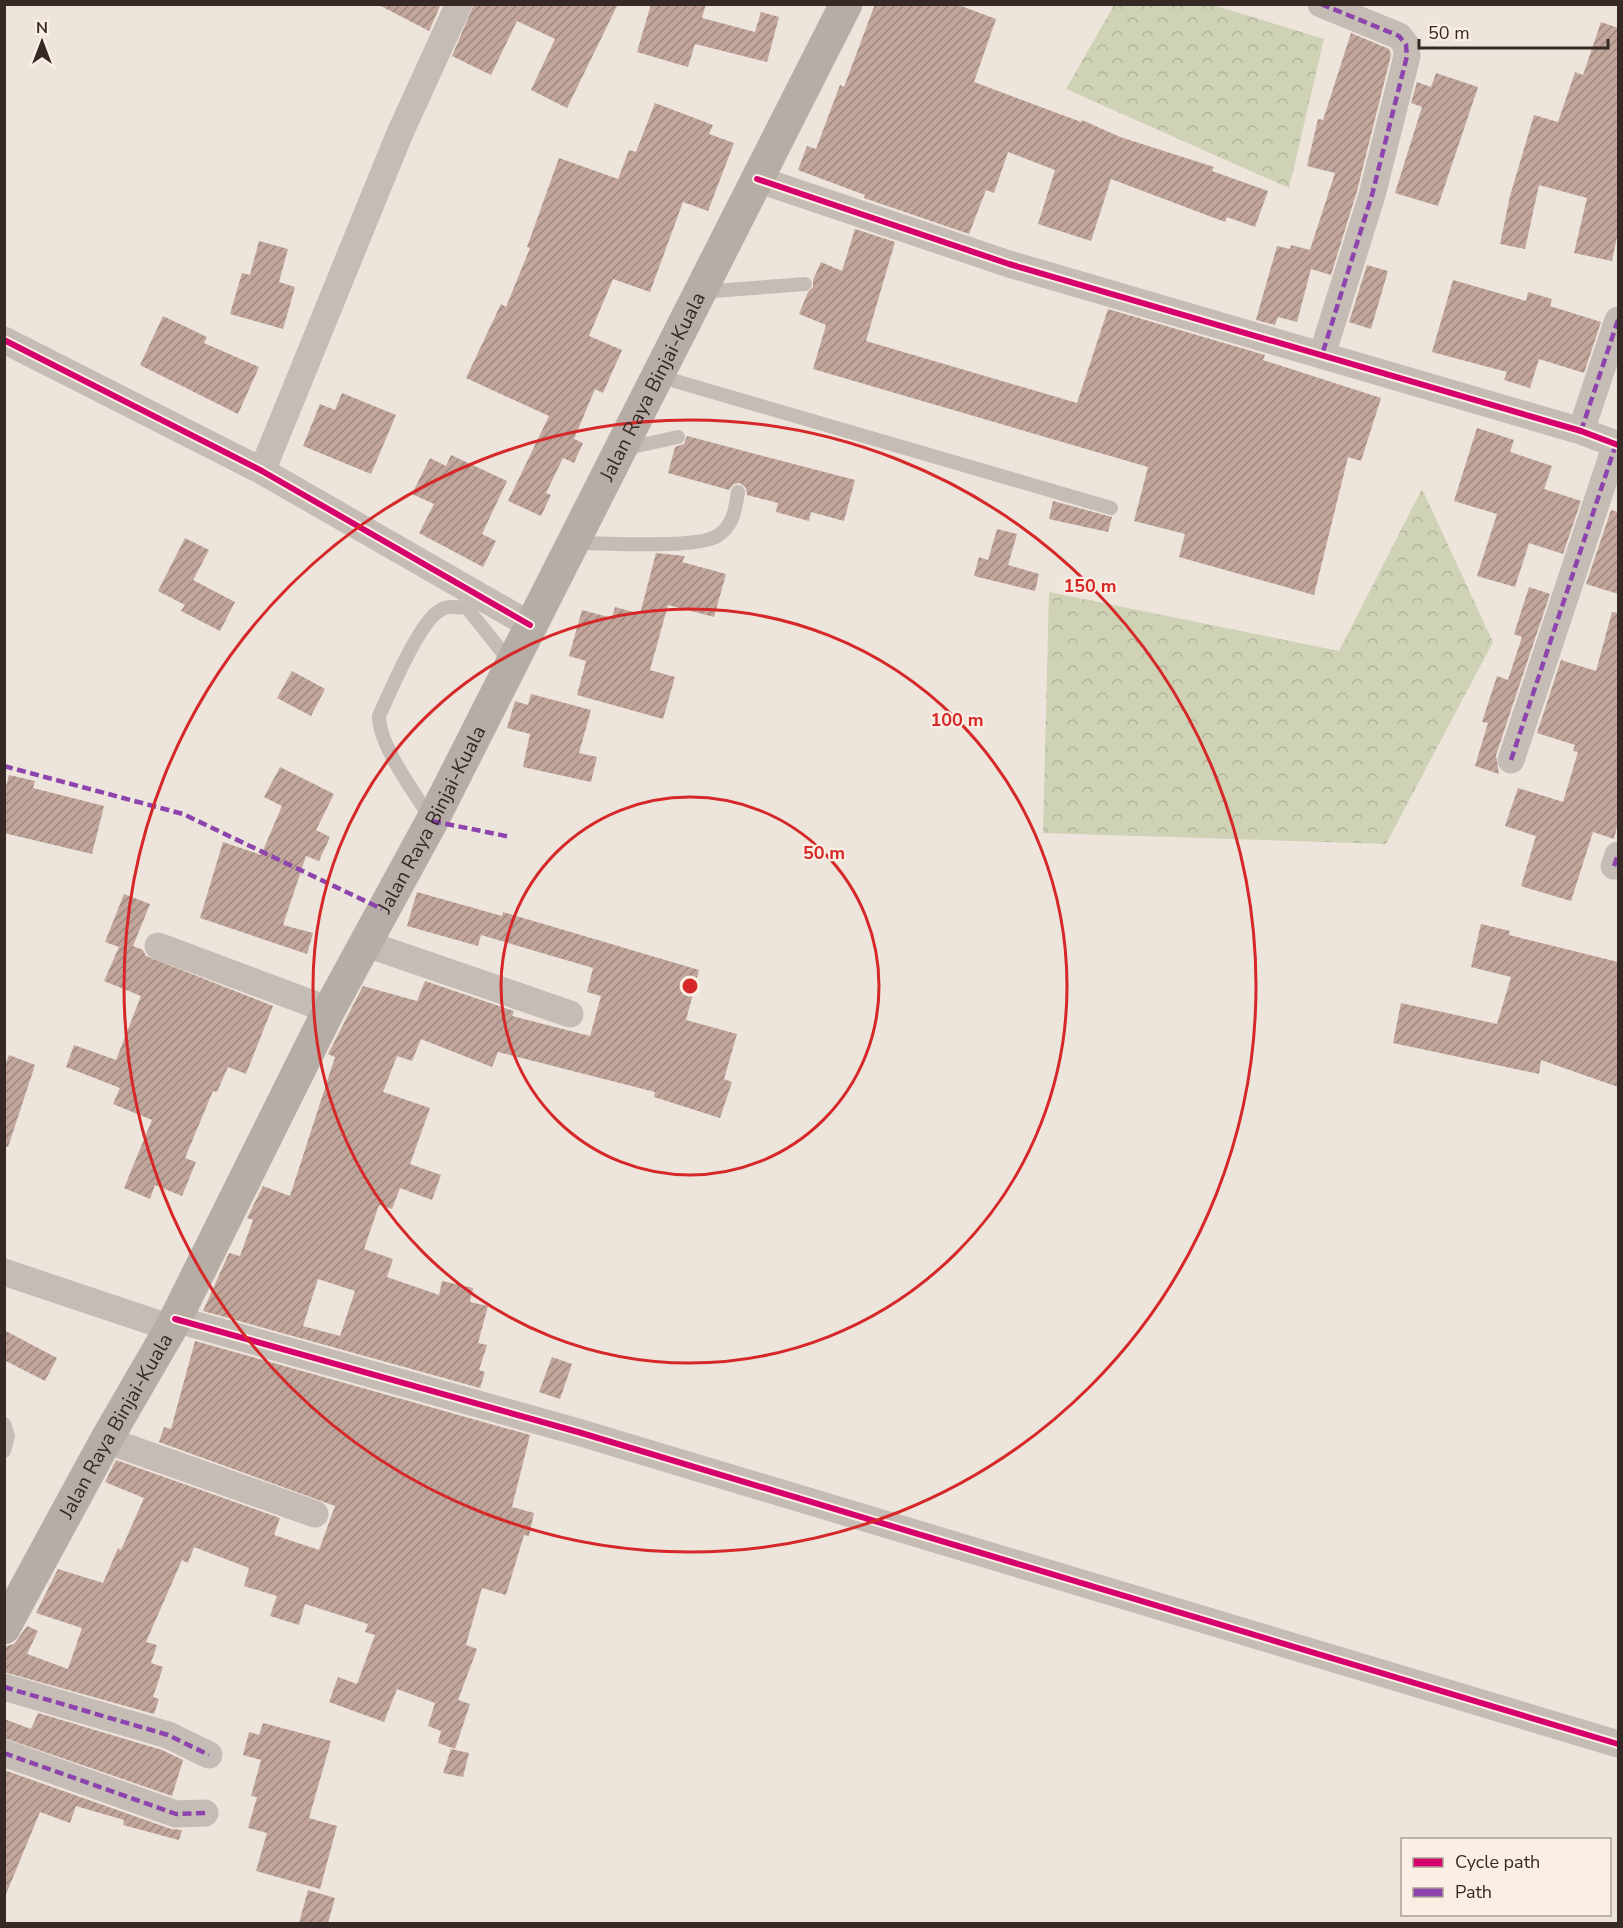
<svg xmlns="http://www.w3.org/2000/svg" width="1623" height="1928" font-family="'Nunito Sans',sans-serif">
<style>
.forest{fill:url(#forest-crowns)}
.building{fill:url(#building-hatch);fill-rule:evenodd}
.lines{fill:none;stroke-linecap:round;stroke-linejoin:round}
.service{stroke:#c5bcb6;stroke-width:14}
.minor{stroke:#c5bcb6;stroke-width:27}
.secondary{stroke:#b6ada6;stroke-width:33}
.quiet{stroke:#8e44ad;stroke-width:4.5;stroke-dasharray:9 4.5;stroke-linecap:butt}
.cycleway-casing{stroke:#fbeee3;stroke-width:10}
.cycleway{stroke:#d6006c;stroke-width:6}
.ring{fill:none;stroke:#d62828;stroke-width:3}
.labels{text-anchor:middle;dominant-baseline:central;stroke-width:4.5;stroke-linejoin:round;paint-order:stroke}
.street-label{font-size:20px;fill:#362925;stroke:#fbeee3}
.centre{fill:#d62828;stroke:#fbeee3;stroke-width:3}
.ring-label{font-size:18px;text-anchor:middle;font-weight:bold;fill:#d62828;stroke:#fbeee3;stroke-width:4.5;stroke-linejoin:round;paint-order:stroke}
</style>
<defs>
<pattern id="forest-crowns" width="20" height="18" patternUnits="userSpaceOnUse" patternTransform="scale(1.5)"><rect width="20" height="18" fill="#cfd2b5"/><path d="M2 6a3 3 0 1 1 6 0M12 15a3 3 0 1 1 6 0" fill="none" stroke="#b2b49c"/></pattern>
<pattern id="building-hatch" width="6" height="6" patternUnits="userSpaceOnUse" patternTransform="scale(1.5)"><rect width="6" height="6" fill="#c2a69c"/><path d="M-1 1l2-2M0 6l6-6M5 7l2-2" fill="none" stroke="#9e877f"/></pattern>
</defs>
<rect width="100%" height="100%" fill="#ede4dc"/>
<path class="forest" d="M 1114,5 L 1213,5 L 1324,39 L 1289,188 L 1066,89 Z
M 1422,489 L 1493,642 L 1386,844 L 1043,833 L 1049,592 L 1339,651 Z"/>
<path class="building" d="M 377,4 L 441,4 L 429,31 Z
M 474,4 L 618,4 L 567,108 L 531,90 L 555,39 L 517,21 L 491,75 L 452,56 Z
M 651,4 L 706,4 L 702,18 L 755,32 L 761,12 L 779,17 L 767,62 L 695,44 L 688,67 L 637,52 Z
M 875,4 L 956,4 L 996,19 L 974,82 L 1081,122 L 1082,120 L 1120,137 L 1214,167 L 1212,171 L 1268,191 L 1255,227 L 1227,217 L 1225,222 L 1111,179 L 1091,241 L 1038,224 L 1055,170 L 1008,152 L 994,193 L 986,190 L 969,234 L 864,198 L 865,195 L 798,170 L 807,146 L 816,149 L 840,85 L 844,87 Z
M 1601,22 L 1618,28 L 1618,232 L 1612,261 L 1574,253 L 1587,198 L 1539,185 L 1525,249 L 1500,244 L 1510,196 L 1534,115 L 1558,122 L 1575,72 L 1583,75 Z
M 1351,33 L 1389,49 L 1391,55 L 1357,191 L 1331,275 L 1311,269 L 1297,322 L 1278,317 L 1275,325 L 1256,320 L 1277,246 L 1290,249 L 1291,245 L 1310,250 L 1335,173 L 1307,166 L 1318,119 L 1323,120 Z
M 1436,73 L 1478,87 L 1438,206 L 1395,193 L 1422,107 L 1411,103 L 1417,82 L 1431,87 Z
M 655,103 L 713,125 L 709,134 L 734,143 L 708,211 L 683,202 L 650,292 L 613,279 L 589,336 L 622,350 L 603,393 L 595,389 L 574,439 L 583,443 L 574,463 L 563,458 L 546,493 L 551,495 L 541,516 L 508,501 L 549,416 L 466,378 L 501,304 L 506,307 L 530,248 L 527,247 L 559,158 L 618,179 L 629,150 L 636,152 Z
M 855,229 L 895,242 L 866,341 L 1077,403 L 1108,309 L 1265,355 L 1263,360 L 1381,398 L 1361,461 L 1348,457 L 1314,595 L 1179,557 L 1185,534 L 1134,521 L 1148,467 L 813,369 L 826,325 L 799,314 L 808,292 L 813,287 L 813,280 L 821,262 L 842,271 Z
M 259,241 L 288,249 L 279,282 L 295,287 L 283,329 L 230,314 L 242,273 L 250,275 Z
M 1367,265 L 1388,271 L 1371,329 L 1349,322 Z
M 1453,280 L 1526,301 L 1528,292 L 1552,299 L 1550,306 L 1601,322 L 1584,373 L 1539,359 L 1530,388 L 1504,380 L 1507,372 L 1432,352 Z
M 163,316 L 207,337 L 204,343 L 259,367 L 238,414 L 140,365 Z
M 342,393 L 396,415 L 371,474 L 303,446 L 320,404 L 335,410 Z
M 1477,428 L 1514,440 L 1510,452 L 1552,466 L 1544,489 L 1581,501 L 1563,554 L 1529,543 L 1515,587 L 1477,576 L 1497,514 L 1454,501 Z
M 687,436 L 855,480 L 844,521 L 811,512 L 809,521 L 776,512 L 778,503 L 747,495 L 746,488 L 740,483 L 734,484 L 729,490 L 668,473 L 675,447 L 684,444 Z
M 451,455 L 507,481 L 482,534 L 496,541 L 483,567 L 419,533 L 434,504 L 412,494 L 430,458 L 446,466 Z
M 1053,501 L 1112,517 L 1108,532 L 1049,519 Z
M 1611,510 L 1618,512 L 1618,594 L 1586,584 Z
M 997,529 L 1017,534 L 1008,565 L 1039,574 L 1035,591 L 974,576 L 979,557 L 988,560 Z
M 185,538 L 209,550 L 193,580 L 235,602 L 220,631 L 181,611 L 185,605 L 158,591 Z
M 656,553 L 685,556 L 682,562 L 726,574 L 714,617 L 668,605 L 650,670 L 675,677 L 663,719 L 577,695 L 586,661 L 569,656 L 582,610 L 612,618 L 615,607 L 640,614 Z
M 1529,587 L 1550,594 L 1496,755 L 1499,774 L 1475,766 L 1488,723 L 1482,722 L 1497,676 L 1508,680 L 1522,637 L 1514,634 Z
M 1612,612 L 1618,613 L 1618,823 L 1614,839 L 1593,832 L 1571,901 L 1521,886 L 1536,836 L 1505,826 L 1518,788 L 1563,802 L 1578,752 L 1573,751 L 1575,745 L 1537,733 L 1561,660 L 1596,671 Z
M 292,671 L 325,689 L 311,716 L 277,698 Z
M 531,694 L 591,710 L 579,753 L 597,757 L 591,782 L 523,767 L 530,734 L 507,728 L 515,701 L 528,705 Z
M 280,767 L 334,794 L 316,830 L 330,837 L 319,861 L 306,856 L 283,925 L 313,933 L 307,954 L 200,918 L 223,842 L 261,855 L 282,806 L 264,797 Z
M 9,775 L 35,781 L 33,788 L 104,806 L 92,854 L 4,833 L 4,794 Z
M 417,892 L 502,916 L 503,912 L 699,970 L 686,1020 L 737,1034 L 724,1079 L 732,1082 L 720,1118 L 654,1097 L 655,1092 L 498,1052 L 492,1067 L 421,1039 L 412,1061 L 397,1056 L 383,1092 L 430,1108 L 410,1164 L 441,1175 L 432,1200 L 400,1188 L 392,1209 L 379,1205 L 364,1249 L 393,1259 L 387,1277 L 439,1295 L 442,1281 L 473,1288 L 470,1302 L 488,1306 L 478,1343 L 487,1345 L 479,1370 L 485,1372 L 480,1388 L 203,1311 L 229,1253 L 240,1256 L 253,1220 L 247,1218 L 263,1186 L 290,1196 L 335,1057 L 328,1054 L 363,986 L 417,1001 L 425,981 L 514,1011 L 512,1016 L 590,1036 L 601,996 L 587,992 L 593,968 L 481,935 L 478,946 L 407,926 ZM 318,1279 L 355,1291 L 340,1336 L 303,1326 Z
M 124,894 L 150,904 L 133,946 L 143,950 L 146,956 L 273,1006 L 246,1074 L 228,1067 L 217,1092 L 213,1091 L 185,1158 L 196,1162 L 182,1196 L 155,1185 L 150,1199 L 124,1188 L 152,1120 L 113,1104 L 120,1088 L 66,1067 L 74,1045 L 116,1060 L 141,996 L 104,981 L 119,947 L 105,942 Z
M 1481,924 L 1510,931 L 1509,935 L 1618,962 L 1618,1087 L 1541,1060 L 1539,1074 L 1393,1043 L 1401,1003 L 1497,1024 L 1511,977 L 1471,967 Z
M 9,1055 L 35,1065 L 8,1147 L 4,1146 L 4,1067 Z
M 4,1330 L 57,1358 L 45,1381 L 4,1360 Z
M 195,1341 L 530,1435 L 512,1507 L 534,1513 L 529,1536 L 524,1535 L 506,1595 L 482,1588 L 466,1645 L 477,1649 L 458,1700 L 470,1704 L 455,1749 L 438,1743 L 441,1731 L 428,1726 L 435,1703 L 397,1689 L 384,1722 L 329,1702 L 338,1677 L 357,1684 L 375,1635 L 365,1632 L 368,1624 L 305,1604 L 299,1625 L 270,1616 L 277,1596 L 244,1586 L 249,1568 L 194,1547 L 188,1563 L 182,1560 L 146,1642 L 157,1645 L 151,1663 L 163,1667 L 153,1697 L 159,1699 L 154,1714 L 4,1672 L 4,1647 L 14,1644 L 27,1626 L 38,1631 L 27,1654 L 68,1669 L 82,1628 L 36,1613 L 58,1569 L 103,1583 L 118,1548 L 121,1550 L 144,1498 L 105,1482 L 116,1460 L 280,1518 L 274,1535 L 319,1550 L 335,1506 L 159,1442 L 164,1427 L 171,1429 Z
M 552,1357 L 572,1364 L 560,1399 L 539,1392 Z
M 38,1713 L 162,1750 L 183,1760 L 172,1796 L 4,1738 L 4,1719 L 31,1729 Z
M 263,1723 L 331,1741 L 309,1818 L 337,1826 L 320,1889 L 256,1871 L 267,1833 L 248,1828 L 257,1797 L 251,1796 L 261,1760 L 243,1755 L 249,1732 L 259,1735 Z
M 451,1749 L 469,1753 L 463,1777 L 443,1773 Z
M 4,1770 L 171,1829 L 182,1830 L 179,1840 L 123,1825 L 124,1820 L 76,1806 L 70,1823 L 40,1812 L 4,1899 Z
M 308,1890 L 335,1898 L 328,1923 L 299,1923 Z"/>
<g class="lines">
<path class="service" d="M 701,292 L 805,284
M 658,376 L 1111,508
M 623,449 L 678,437
M 574,543 C 601,543 698,549 717,536 C 734,525 735,510 738,492
M 431,819 C 415,793 379,746 379,716 C 390,692 419,623 439,611 C 447,605 457,607 467,608 L 511,663
M 4,1424 L 8,1436 L 4,1451"/>
<path class="minor" d="M 1321,4 L 1399,36 L 1406,45 L 1407,56 L 1372,195 L 1322,355
M 757,179 L 1009,264 L 1581,431 L 1618,445
M 4,340 L 262,471 L 530,625
M 1581,431 L 1618,320
M 262,471 L 400,133 L 459,4
M 1511,760 L 1616,444
M 1614,866 L 1618,855
M 364,943 L 570,1014
M 158,946 L 329,1010
M 4,1272 L 171,1328
M 175,1319 L 578,1432 L 1618,1744
M 106,1440 L 315,1514
M 4,1687 L 168,1735 L 209,1755
M 4,1753 L 176,1814 L 205,1813"/>
<path class="secondary" id="s1" d="M 4,1628 L 106,1440 L 171,1328 L 329,1010 L 432,821 L 846,4"/>
<path class="quiet" d="M 1321,4 L 1399,36 L 1406,45 L 1407,56 L 1372,195 L 1322,355
M 1581,431 L 1618,320
M 1511,760 L 1616,444
M 4,766 L 183,814 L 382,909
M 432,821 L 511,837
M 1614,866 L 1618,855
M 4,1687 L 168,1735 L 209,1755
M 4,1753 L 176,1814 L 205,1813"/>
<g class="cycleway-casing">
<path id="cycleway" d="M 757,179 L 1009,264 L 1581,431 L 1618,445
M 4,340 L 262,471 L 530,625
M 175,1319 L 578,1432 L 1618,1744"/>
</g>
<use href="#cycleway" class="cycleway"/>
</g>
<g class="ring">
<circle cx="690" cy="986" r="189"/>
<circle cx="690" cy="986" r="377"/>
<circle cx="690" cy="986" r="566"/>
</g>
<g class="labels">
<g class="street-label">
<text stroke="none"><textPath href="#s1" startOffset="1401">Jalan Raya Binjai-Kuala</textPath></text>
<text stroke="none"><textPath href="#s1" startOffset="915">Jalan Raya Binjai-Kuala</textPath></text>
<text stroke="none"><textPath href="#s1" startOffset="231">Jalan Raya Binjai-Kuala</textPath></text>
</g>
</g>
<circle cx="690" cy="986" r="9" class="centre"/>
<g class="ring-label">
<text x="1090" y="592">150 m</text>
<text x="957" y="726">100 m</text>
<text x="824" y="859">50 m</text>
</g>
<rect width="1623" height="1928" fill="none" stroke="#362925" stroke-width="12"/>
<rect x="1401" y="1838" width="210" height="78" fill="#fbeee3" stroke="#ac9f97" stroke-width="1.5"/>
<rect x="1413" y="1858" width="30" height="9" fill="#d6006c" stroke="#ac9f97" stroke-width="1.5"/>
<text x="1455" y="1868" font-size="18" fill="#362925">Cycle path</text>
<rect x="1413" y="1888" width="30" height="9" fill="#8e44ad" stroke="#ac9f97" stroke-width="1.5"/>
<text x="1455" y="1898" font-size="18" fill="#362925">Path</text>
<g transform="translate(42 42)" stroke="#fbeee3" stroke-width="4.5" paint-order="stroke">
<path d="M0-4.5L10 22L0 15L-10 22Z" fill="#362925"/>
<text y="-9" font-size="16" font-weight="bold" text-anchor="middle" fill="#362925">N</text>
</g>
<path d="M1419 39v9h189v-9" fill="none" stroke="#362925" stroke-width="3"/>
<text x="1428" y="39" font-size="18" fill="#362925" stroke="#fbeee3" stroke-width="4.5" paint-order="stroke">50 m</text>
</svg>
